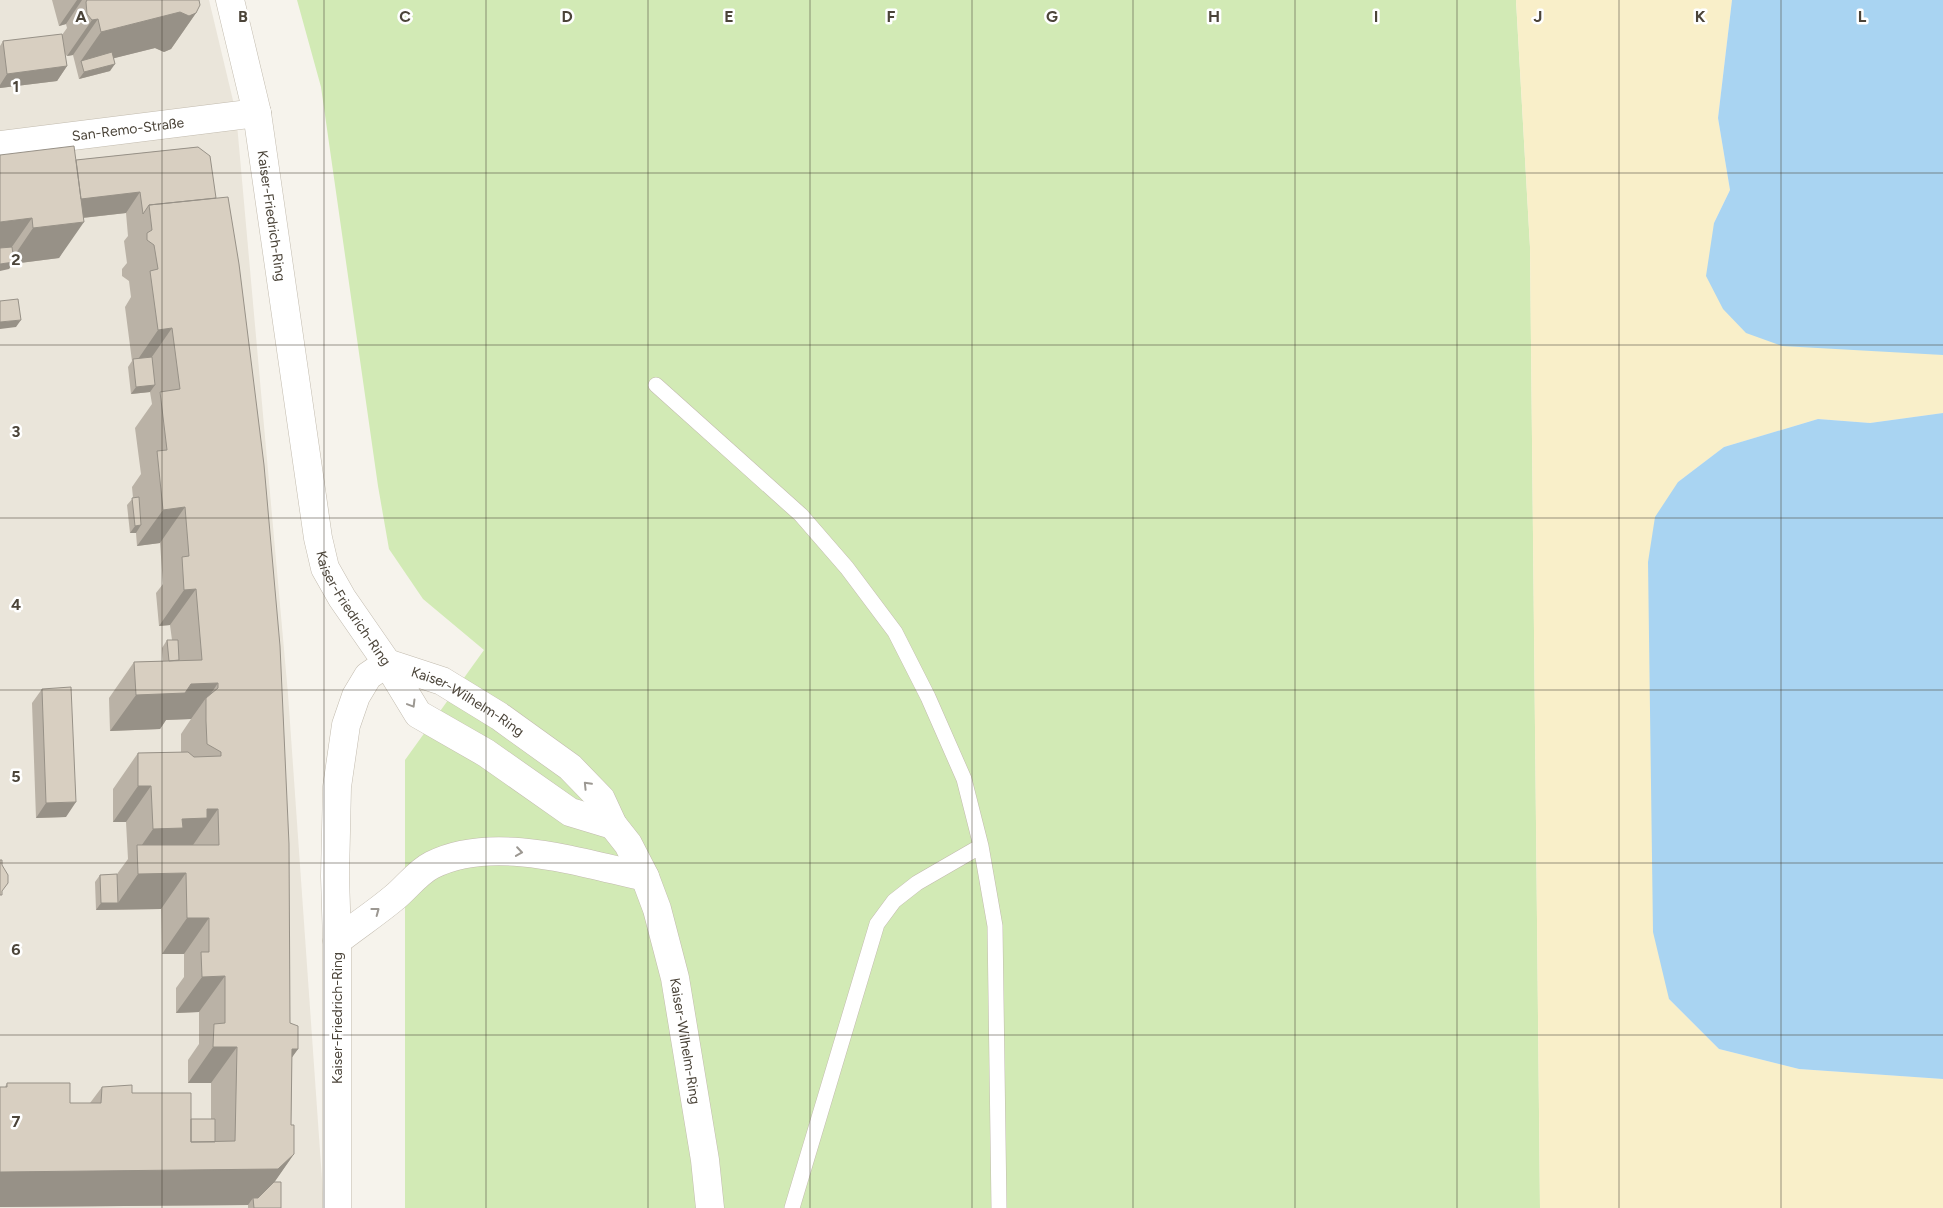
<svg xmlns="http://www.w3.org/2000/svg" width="1943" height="1208" font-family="Figtree,sans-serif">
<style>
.residential{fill:#eae5da}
.green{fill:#d2eab5}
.sand{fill:#f9efc9}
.water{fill:#a9d4f2}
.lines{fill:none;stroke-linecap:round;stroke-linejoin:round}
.service-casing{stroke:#c2bbae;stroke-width:16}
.minor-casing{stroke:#c2bbae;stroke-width:29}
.service{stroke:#fff;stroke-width:15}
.minor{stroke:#fff;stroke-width:28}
.wall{fill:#bab2a6}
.shaded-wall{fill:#979187}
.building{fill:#d8cfc1;stroke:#979187}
.oneway{stroke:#9c9892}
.grid{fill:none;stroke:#4b4439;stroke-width:1;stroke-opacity:0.55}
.labels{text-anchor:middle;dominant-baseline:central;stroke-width:5;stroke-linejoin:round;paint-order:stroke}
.street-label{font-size:14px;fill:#4b4439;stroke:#fff}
.grid-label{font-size:16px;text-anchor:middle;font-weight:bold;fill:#4b4439;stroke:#fff;stroke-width:5;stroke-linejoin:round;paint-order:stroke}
</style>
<rect width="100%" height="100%" fill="#f6f3ec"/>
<path class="residential" d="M 0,0 L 209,0 L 236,113 L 288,694 L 324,1208 L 0,1208 Z"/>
<path class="green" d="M 297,0 L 1516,0 L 1530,247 L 1540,1208 L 405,1208 L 405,760 L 484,650 L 423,599 L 389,549 L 378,486 L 321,87 Z"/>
<path class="sand" d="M 1516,0 L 1732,0 L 1718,118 L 1730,190 L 1714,223 L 1934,354 L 1943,355 L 1943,413 L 1870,423 L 1818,419 L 1724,447 L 1678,482 L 1669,999 L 1719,1049 L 1799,1069 L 1943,1079 L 1943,1208 L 1540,1208 L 1530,247 Z"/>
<path class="water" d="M 1732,0 L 1943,0 L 1943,355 L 1782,346 L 1746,333 L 1723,309 L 1706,276 L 1714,223 L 1730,190 L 1718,118 Z
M 1943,413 L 1943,1079 L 1799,1069 L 1719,1049 L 1669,999 L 1653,932 L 1648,562 L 1655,517 L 1678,482 L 1724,447 L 1818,419 L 1870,423 Z"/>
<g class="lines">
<g class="service-casing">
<path id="service" d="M 656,385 L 801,515 L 847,568 L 895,632 L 928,697 L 964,779 L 981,846 L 995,926 L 999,1208
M 792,1208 L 877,924 L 894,901 L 917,883 L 981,846"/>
</g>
<g class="minor-casing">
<g id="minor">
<path id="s1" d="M 230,0 L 257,113 L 318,538 L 325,568 L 342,598 L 387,663 L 418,714 L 486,753 L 570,812 L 613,825"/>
<path id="s2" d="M 0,145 L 257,113"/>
<path id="s3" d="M 387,663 L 442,681 L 499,716 L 570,767 L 601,799 L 613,825 L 628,844 L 645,877 L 657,909 L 675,978 L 705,1160 L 710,1208"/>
<path d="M 337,941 C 356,926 376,913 395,897 C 407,887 418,872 432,865 C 494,834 581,863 645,877"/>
<path d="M 337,1208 L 337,941 L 335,876 L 337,787 L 346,725 L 356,696 L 368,676 L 387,663"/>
</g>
</g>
<use href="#service" class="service"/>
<use href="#minor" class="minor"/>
</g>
<path class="wall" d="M 52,0 L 199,0 L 196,13 L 171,49 L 164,52 L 155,48 L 114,58 L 110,71 L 79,79 L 73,55 L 67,56 L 65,54 L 67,66 L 57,81 L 0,88 L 0,46 L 3,41 L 62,35 L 67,28 L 66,24 L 59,26 Z
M 198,147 L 290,1023 L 298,1049 L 292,1057 L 291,1125 L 294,1154 L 274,1182 L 281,1208 L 248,1208 L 248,1205 L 0,1207 L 0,1087 L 5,1087 L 7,1083 L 70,1103 L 90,1103 L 102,1087 L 132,1093 L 191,1119 L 211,1119 L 211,1083 L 188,1083 L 188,1060 L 199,1044 L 199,1012 L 176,1013 L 176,988 L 184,977 L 184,954 L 162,954 L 161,909 L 96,910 L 95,882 L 100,875 L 117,874 L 128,859 L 126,822 L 113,822 L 113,789 L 138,753 L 181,752 L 181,734 L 191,719 L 166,720 L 160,729 L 110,731 L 109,698 L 134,662 L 163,661 L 162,648 L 167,640 L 172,640 L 170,625 L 159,626 L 156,593 L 163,584 L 160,543 L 137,546 L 136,533 L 130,533 L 127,505 L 133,498 L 132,487 L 141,474 L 135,428 L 152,404 L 150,392 L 131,394 L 128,367 L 132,361 L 125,307 L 131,297 L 129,281 L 122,276 L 122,269 L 127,263 L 124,241 L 128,236 L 126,213 L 83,218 L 59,258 L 12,264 L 9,269 L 0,155 L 76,160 Z
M 42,689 L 66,817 L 36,818 L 32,703 Z"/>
<path class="shaded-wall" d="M 77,0 L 82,0 L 66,24 L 59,26 Z
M 180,12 L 196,13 L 171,49 L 164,52 L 155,48 L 83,66 L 81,61 L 76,68 L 101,32 Z
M 98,19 L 73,55 L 67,56 L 92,20 Z
M 115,64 L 110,71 L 79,79 L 84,72 Z
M 67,66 L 57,81 L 0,88 L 0,85 L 7,74 Z
M 140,192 L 126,213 L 54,221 L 69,200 Z
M 32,218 L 7,254 L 0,255 L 0,222 Z
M 84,222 L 59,258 L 12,264 L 9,269 L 0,271 L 0,264 L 10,262 L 33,228 Z
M 21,320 L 16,327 L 0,329 L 0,322 Z
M 172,328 L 147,364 L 134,365 L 158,330 Z
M 155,385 L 150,392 L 131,394 L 136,387 Z
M 185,507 L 160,543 L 137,546 L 163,510 Z
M 141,525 L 136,533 L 130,533 L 135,526 Z
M 196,589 L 170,625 L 159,626 L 184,590 Z
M 218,683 L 206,701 L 206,698 L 191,719 L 166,720 L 160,729 L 110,731 L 136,695 L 191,684 Z
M 138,786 L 151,786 L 126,822 L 113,822 Z
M 76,802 L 66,817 L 36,818 L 46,803 Z
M 207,809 L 218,809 L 193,845 L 137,852 L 153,829 Z
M 186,873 L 161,909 L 96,910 L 101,903 L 118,903 L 138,874 Z
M 187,918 L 209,918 L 184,954 L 162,954 Z
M 225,976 L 199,1012 L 176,1013 L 202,977 Z
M 213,1047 L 237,1047 L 211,1083 L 188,1083 Z
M 292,1049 L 298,1049 L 278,1077 Z
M 294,1154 L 269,1190 L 253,1205 L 253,1198 L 248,1205 L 0,1207 L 0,1172 Z"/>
<path class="building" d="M 87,0 L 199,0 L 200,5 L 196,13 L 189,16 L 180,12 L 101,32 L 98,19 L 92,20 L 87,14 L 86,2 Z
M 62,34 L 67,66 L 7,74 L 3,41 Z
M 112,52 L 115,64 L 84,72 L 81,61 Z
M 74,146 L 84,222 L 33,228 L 32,218 L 0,222 L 0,155 Z
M 198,147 L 210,156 L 216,198 L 149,205 L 143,214 L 140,192 L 81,199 L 76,160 Z
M 228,197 L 239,264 L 264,465 L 280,646 L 289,844 L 290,1023 L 298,1026 L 298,1049 L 292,1049 L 291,1125 L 294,1125 L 294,1154 L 278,1169 L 0,1172 L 0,1087 L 7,1087 L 7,1083 L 70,1083 L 70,1103 L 101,1103 L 102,1087 L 132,1085 L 132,1093 L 191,1093 L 191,1142 L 235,1141 L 237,1047 L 213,1047 L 214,1024 L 225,1023 L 225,976 L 202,977 L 201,952 L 209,952 L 209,918 L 187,918 L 186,873 L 138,874 L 137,845 L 219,845 L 218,809 L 207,809 L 207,818 L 182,819 L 183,828 L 153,829 L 151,786 L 138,786 L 138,753 L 188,752 L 194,757 L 221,756 L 221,752 L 207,744 L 206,721 L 206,698 L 218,688 L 218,683 L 191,684 L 185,693 L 136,695 L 134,662 L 202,660 L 196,589 L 184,590 L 182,557 L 189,556 L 185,507 L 163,510 L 157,451 L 167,450 L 160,392 L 180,389 L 172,328 L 158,330 L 150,271 L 158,269 L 154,245 L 147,240 L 147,233 L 152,230 L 149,205 Z
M 12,247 L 14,262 L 0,264 L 0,248 Z
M 18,299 L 21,320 L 0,322 L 0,301 Z
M 152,357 L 155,385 L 136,387 L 133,359 Z
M 139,497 L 141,525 L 135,526 L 132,498 Z
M 167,640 L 178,640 L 179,660 L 169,661 Z
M 71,687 L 76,802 L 46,803 L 42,689 Z
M 0,860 L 2,860 L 2,865 L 8,875 L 8,883 L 2,891 L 2,895 L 0,895 Z
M 117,874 L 118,903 L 101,903 L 100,875 Z
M 191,1119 L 215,1119 L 215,1142 L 191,1142 Z
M 274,1182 L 281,1182 L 281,1208 L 254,1208 L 253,1198 L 258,1198 Z"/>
<defs><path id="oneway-chevron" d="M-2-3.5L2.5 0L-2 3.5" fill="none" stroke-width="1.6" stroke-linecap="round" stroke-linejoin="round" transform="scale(1.25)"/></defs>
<g class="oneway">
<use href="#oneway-chevron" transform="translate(412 704) rotate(59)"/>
<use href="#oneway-chevron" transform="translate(587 785) rotate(-134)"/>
<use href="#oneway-chevron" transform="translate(519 852) rotate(8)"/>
<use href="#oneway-chevron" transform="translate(376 911) rotate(-37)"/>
</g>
<path class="grid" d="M 162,0 L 162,1208M 324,0 L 324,1208M 486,0 L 486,1208M 648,0 L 648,1208M 810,0 L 810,1208M 972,0 L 972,1208M 1133,0 L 1133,1208M 1295,0 L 1295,1208M 1457,0 L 1457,1208M 1619,0 L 1619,1208M 1781,0 L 1781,1208M 0,173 L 1943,173M 0,345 L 1943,345M 0,518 L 1943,518M 0,690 L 1943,690M 0,863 L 1943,863M 0,1035 L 1943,1035"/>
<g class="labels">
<g class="street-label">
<text stroke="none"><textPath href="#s2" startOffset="129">San-Remo-Straße</textPath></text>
<text stroke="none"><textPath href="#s1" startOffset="220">Kaiser-Friedrich-Ring</textPath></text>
<text stroke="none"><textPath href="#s1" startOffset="625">Kaiser-Friedrich-Ring</textPath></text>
<text stroke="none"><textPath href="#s3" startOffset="90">Kaiser-Wilhelm-Ring</textPath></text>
<text transform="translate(337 1018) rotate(-90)">Kaiser-Friedrich-Ring</text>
<text stroke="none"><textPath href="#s3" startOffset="516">Kaiser-Wilhelm-Ring</textPath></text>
</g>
</g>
<g class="grid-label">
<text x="81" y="22">A</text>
<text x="243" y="22">B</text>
<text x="405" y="22">C</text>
<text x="567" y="22">D</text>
<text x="729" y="22">E</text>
<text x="891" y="22">F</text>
<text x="1052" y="22">G</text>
<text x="1214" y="22">H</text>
<text x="1376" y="22">I</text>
<text x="1538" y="22">J</text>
<text x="1700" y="22">K</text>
<text x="1862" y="22">L</text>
<text x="16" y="92">1</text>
<text x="16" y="265">2</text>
<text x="16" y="437">3</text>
<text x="16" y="610">4</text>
<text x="16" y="782">5</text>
<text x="16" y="955">6</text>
<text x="16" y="1127">7</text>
</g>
</svg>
